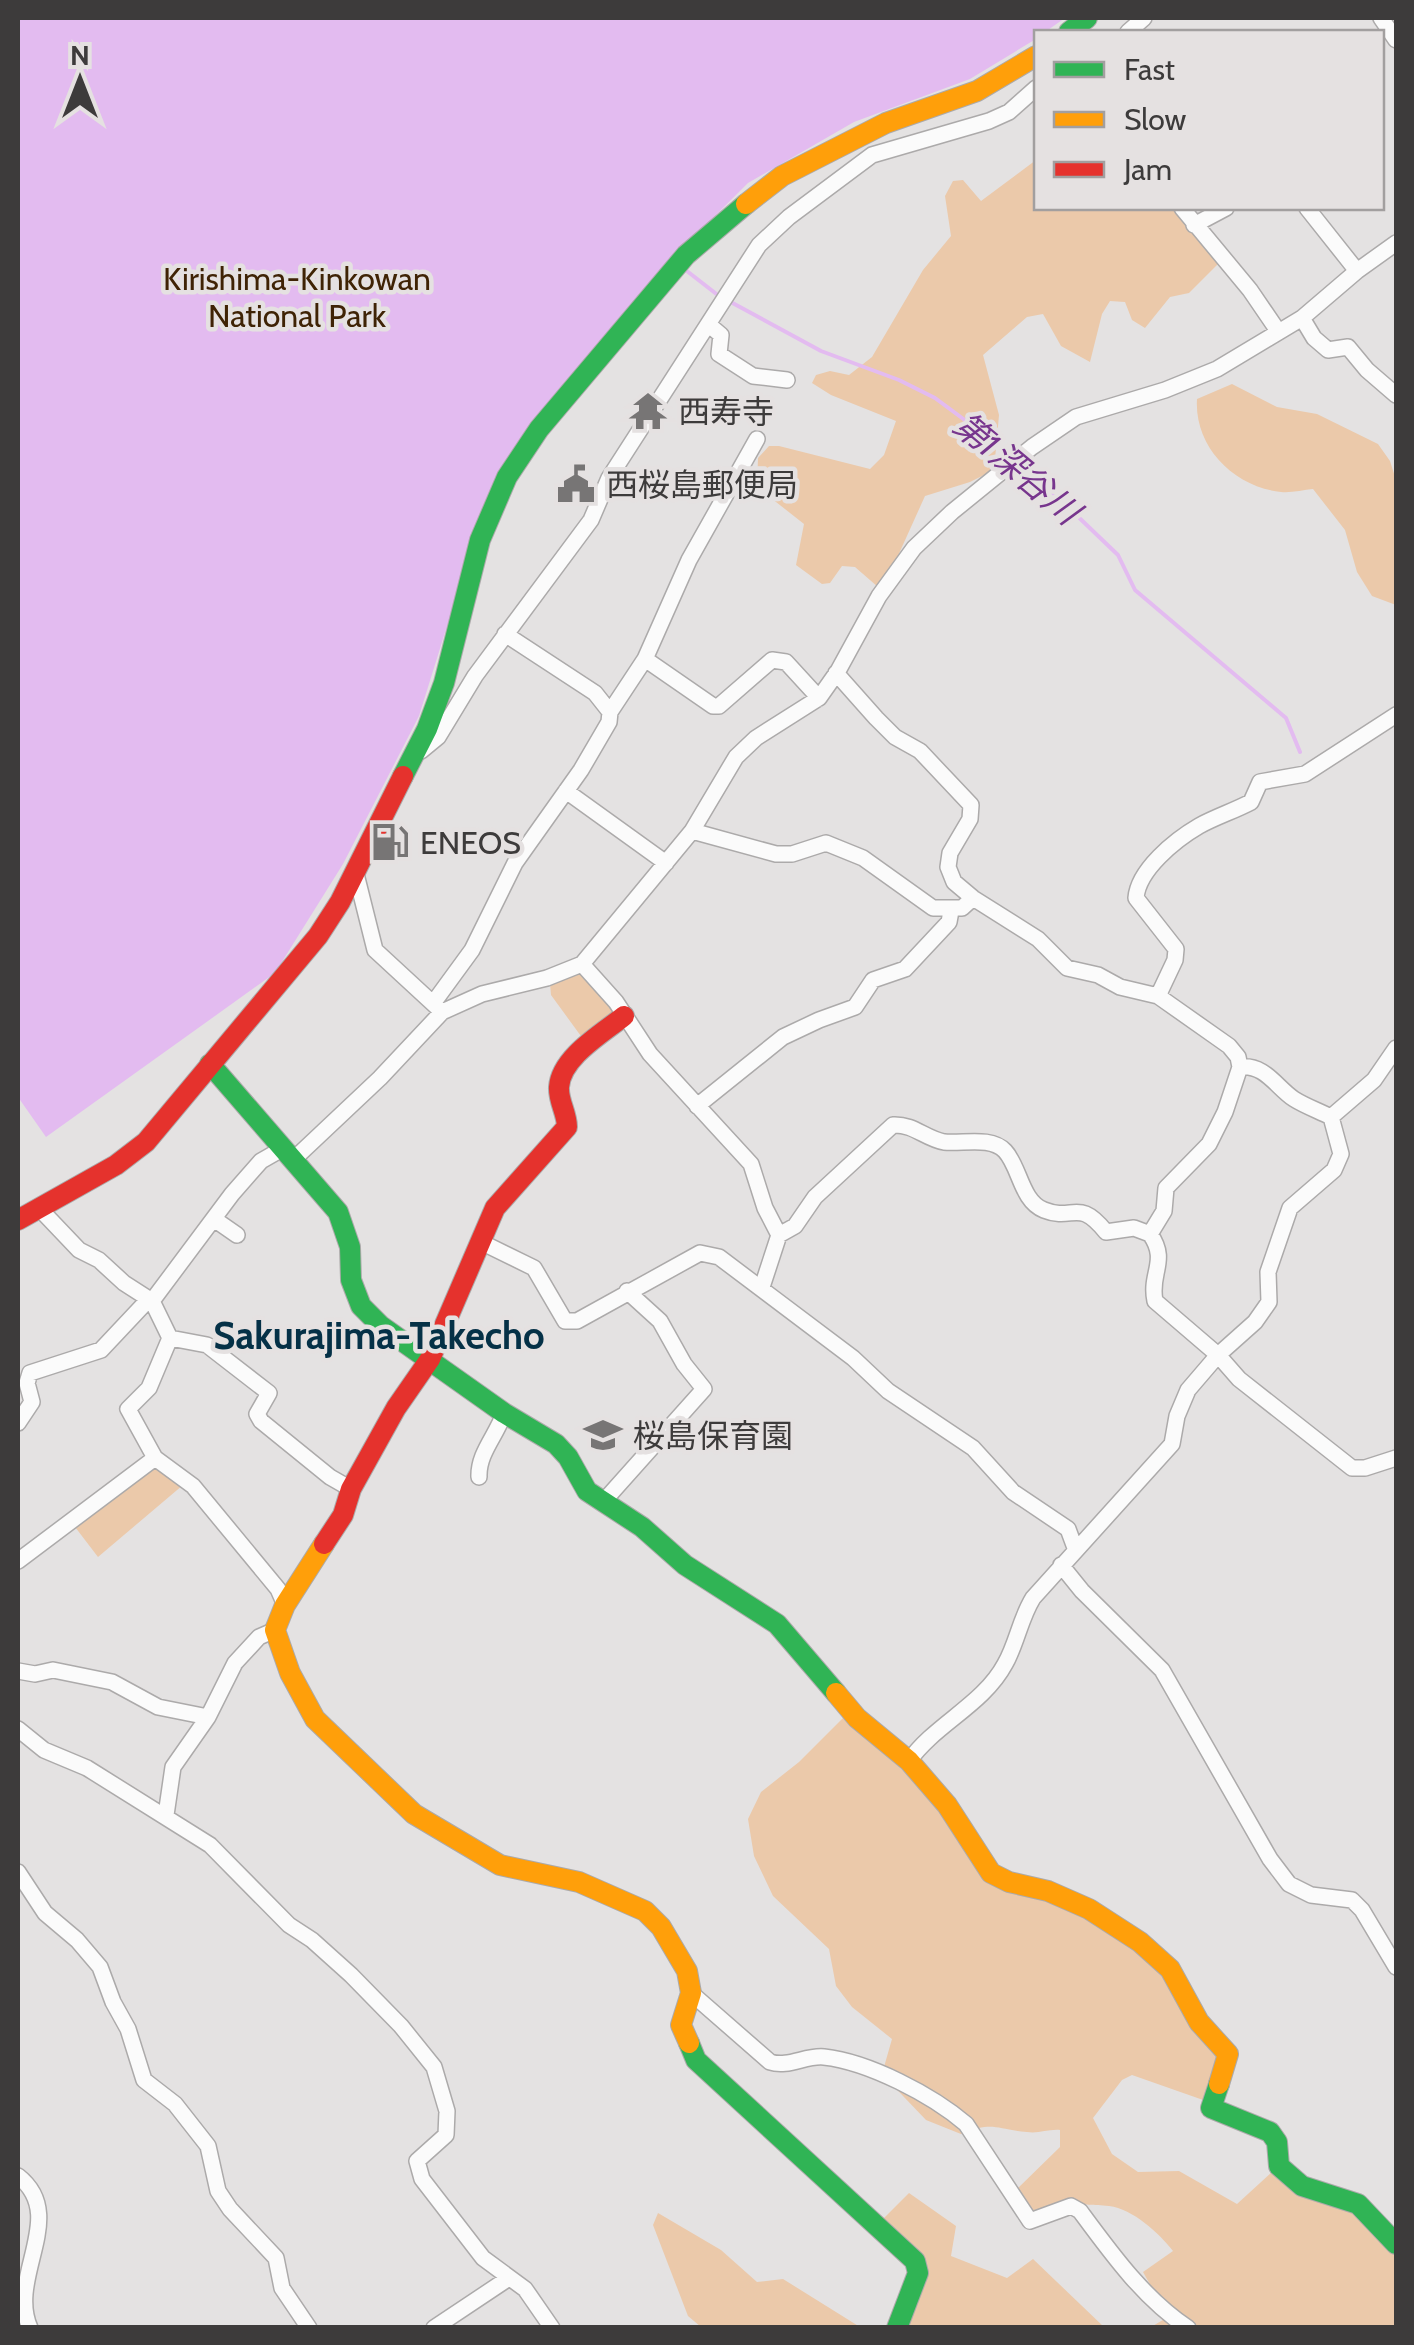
<svg xmlns="http://www.w3.org/2000/svg" width="1414" height="2345" font-family="Cabin,'Noto Sans JP',sans-serif">
<style>
.green{fill:#ebc9aa}
.water{fill:#e3bbf0}
.lines{fill:none;stroke-linecap:round;stroke-linejoin:round}
.stream{stroke:#e3bbf0;stroke-width:4}
.street-casing{stroke:#acaaaa;stroke-width:18}
.fast-casing{stroke:#acaaaa;stroke-width:22}
.slow-casing{stroke:#acaaaa;stroke-width:22}
.jam-casing{stroke:#acaaaa;stroke-width:22}
.street{stroke:#fbfbfb;stroke-width:15}
.fast{stroke:#30b455;stroke-width:20}
.slow{stroke:#ff9f0a;stroke-width:20}
.jam{stroke:#e5322d;stroke-width:20}
.labels{text-anchor:middle;dominant-baseline:central;stroke-width:9;stroke-linejoin:round;paint-order:stroke}
.park-label{font-size:32px;fill:#3f2305;stroke:#e5e1e1}
.poi-label{font-size:32px;fill:#3d3b3b;stroke:#e5e1e1;text-anchor:start}
.water-label{font-size:35px;font-style:italic;fill:#77358d;stroke:#e5e1e1}
.quarter-label{font-size:38px;font-weight:bold;fill:#053147;stroke:#e5e1e1}
</style>
<rect width="100%" height="100%" fill="#e4e2e2"/>
<path class="green" d="M 1036,160 L 1036,208 L 1175,208 L 1219,263 L 1189,293 L 1170,297 L 1145,328 L 1132,320 L 1125,302 L 1110,301 L 1102,314 L 1090,362 L 1061,346 L 1043,314 L 1027,317 L 983,355 L 999,415 L 994,470 L 970,482 L 925,496 L 897,558 L 878,587 L 855,567 L 842,566 L 830,583 L 822,584 L 796,565 L 804,524 L 757,487 L 758,458 L 769,446 L 779,446 L 870,469 L 884,455 L 896,421 L 831,395 L 812,383 L 816,375 L 830,371 L 849,375 L 872,357 L 923,270 L 951,236 L 945,196 L 953,181 L 963,180 L 981,201 Z
M 1232,384 L 1277,407 L 1317,414 L 1378,444 L 1390,461 L 1396,480 L 1396,605 L 1372,596 L 1357,572 L 1345,530 L 1313,489 C 1303,490 1291,493 1281,492 C 1234,487 1194,447 1197,399 Z
M 579,971 L 617,1013 L 586,1043 L 551,995 L 550,983 Z
M 154,1462 L 183,1485 L 98,1557 L 72,1523 Z
M 847,1714 L 942,1810 L 982,1875 L 1092,1917 L 1165,1972 L 1220,2052 L 1206,2101 L 1132,2075 L 1122,2080 L 1093,2118 L 1112,2154 L 1138,2172 L 1179,2171 L 1237,2204 L 1273,2171 L 1348,2208 L 1396,2251 L 1396,2327 L 1151,2327 L 1173,2314 L 1156,2295 L 1143,2272 L 1173,2251 C 1159,2233 1133,2209 1109,2206 C 1093,2204 1085,2207 1070,2199 L 1029,2213 L 1016,2190 L 1060,2147 L 1060,2130 C 1048,2129 1038,2134 1027,2132 C 994,2129 994,2121 961,2134 L 926,2120 L 882,2074 L 892,2039 L 852,2007 L 836,1986 L 829,1949 L 773,1896 L 754,1856 L 748,1819 L 761,1792 L 799,1762 Z
M 909,2193 L 956,2226 L 951,2256 L 1007,2278 L 1033,2259 L 1104,2327 L 901,2327 L 925,2268 L 880,2222 Z
M 658,2213 L 721,2250 L 757,2282 L 783,2279 L 860,2327 L 701,2327 L 688,2316 L 653,2225 Z"/>
<path class="water" d="M 18,18 L 1065,18 L 1045,32 L 1036,32 L 1036,39 L 970,79 L 854,122 L 748,183 L 696,235 L 538,417 L 466,565 L 419,716 L 343,864 L 275,973 L 46,1137 L 18,1097 Z"/>
<g class="lines">
<path class="stream" d="M 683,268 L 719,296
M 727,300 L 821,351 L 899,380 L 935,398 L 1012,455
M 1023,464 L 1118,555 L 1135,590 L 1286,718 L 1300,752"/>
<g class="street-casing">
<path id="street" d="M 1381,18 L 1396,40
M 1128,32 L 1144,18
M 1182,208 L 1250,290 L 1278,331
M 1307,208 L 1357,271
M 1194,225 L 1226,208
M 1302,318 L 1314,338 L 1328,350 L 1348,347 L 1367,370 L 1396,395
M 708,324 L 721,335 L 719,354 L 753,376 L 787,380
M 645,659 L 713,706 L 719,706 L 772,660 L 786,662 L 819,698
M 836,673 L 876,718 L 895,737 L 920,751 L 971,805 L 970,819 L 950,853 L 948,867 L 954,882 L 973,898 L 1038,939 L 1067,968 L 1098,975 L 1120,987 L 1158,996 L 1229,1046 L 1238,1057 L 1240,1067 L 1225,1112 L 1209,1144 L 1166,1188 L 1164,1211 L 1150,1234
M 610,712 L 645,659 L 689,560 L 757,439
M 421,751 L 438,737 L 475,676 L 591,520 L 609,478 L 759,245 L 789,217 L 872,155 L 989,121 L 1009,112 L 1036,88
M 566,791 L 666,863
M 692,831 L 776,854 L 792,854 L 826,843 L 863,858 L 933,908 L 962,908 L 973,898
M 355,870 L 375,950 L 440,1010
M 582,964 L 616,1002 L 650,1054 L 751,1164 L 765,1208 L 779,1235
M 1158,996 L 1175,960 L 1176,949 L 1136,898 C 1138,870 1175,840 1199,826 C 1215,817 1234,811 1251,802 L 1260,782 L 1305,774 L 1396,715
M 434,1002 L 472,950 L 515,863 L 581,770 L 609,722 L 610,712 L 595,693 L 505,634
M 697,1106 L 783,1037 L 819,1020 L 855,1007 L 873,980 L 905,969 L 949,922 L 951,911
M 1331,1117 L 1374,1080 L 1396,1048
M 293,1160 L 380,1078 L 442,1012 L 482,994 L 547,978 L 582,964 L 692,831 L 736,757 L 756,738 L 819,698 L 838,671 L 879,596 L 914,548 L 952,512 L 1032,447 L 1076,417 L 1165,390 L 1217,369 L 1302,318 L 1357,271 L 1396,243
M 39,1208 L 79,1250 L 99,1260 L 124,1283 L 152,1301 L 170,1338 L 149,1388 L 128,1409 L 155,1458 L 193,1486 L 278,1589 L 285,1605
M 214,1219 L 237,1235
M 483,1243 L 534,1268 L 565,1321 L 577,1321 L 700,1253 L 719,1257 L 853,1358 L 888,1391 L 973,1448 L 1013,1492 L 1068,1529 L 1075,1548
M 762,1287 L 779,1235 L 795,1226 L 815,1197 L 893,1125 C 914,1124 924,1138 944,1142 C 963,1144 991,1136 1005,1151 C 1020,1167 1021,1201 1044,1210 C 1074,1222 1078,1197 1106,1232 L 1134,1228 L 1150,1234 C 1169,1261 1149,1273 1155,1301 L 1218,1355 L 1239,1379 L 1352,1468 L 1365,1468 L 1396,1458
M 152,1301 L 232,1194 L 261,1161 L 282,1149
M 170,1338 L 207,1345 L 269,1393 L 257,1414 L 261,1421 L 330,1477 L 351,1489
M 18,1423 L 32,1402 L 27,1383 L 30,1373 L 101,1350 L 149,1299
M 479,1477 C 478,1453 497,1435 504,1413
M 604,1501 L 704,1389 L 684,1364 L 660,1321 L 627,1291
M 18,1561 L 155,1458
M 1061,1565 L 1082,1591 L 1162,1670 L 1270,1859 L 1289,1884 L 1311,1895 L 1352,1900 L 1362,1910 L 1396,1967
M 18,1671 L 35,1674 L 53,1670 L 112,1682 L 158,1707 L 208,1717
M 18,1729 L 44,1750 L 87,1768 L 210,1845 L 289,1925 L 312,1940 L 351,1975 L 401,2026 L 434,2067 L 447,2111 L 446,2135 L 417,2161 L 422,2179 L 483,2258 L 525,2289 L 552,2328
M 909,1761 C 935,1724 983,1705 1005,1664 C 1017,1643 1020,1619 1033,1598 L 1172,1444 L 1177,1416 L 1188,1390 L 1218,1355 L 1255,1322 L 1269,1302 L 1268,1272 L 1290,1208 L 1334,1170 L 1341,1154 L 1331,1117 C 1319,1111 1305,1106 1294,1099 C 1276,1087 1265,1064 1240,1067
M 166,1815 L 173,1767 L 208,1717 L 235,1663 L 259,1637 L 275,1630
M 18,1872 L 45,1913 L 77,1940 L 100,1967 L 113,2002 L 128,2029 L 144,2080 L 175,2104 L 208,2146 L 218,2191 L 230,2209 L 276,2258 L 282,2288 L 309,2328
M 691,1993 L 770,2062 C 788,2068 806,2055 824,2057 C 869,2062 932,2095 966,2124 L 1030,2221 L 1071,2206 L 1080,2211 C 1111,2253 1144,2299 1188,2328
M 18,2176 C 69,2216 7,2277 30,2328
M 434,2328 L 509,2278"/>
</g>
<g class="fast-casing">
<path id="fast" d="M 1069,32 L 1087,18
M 403,776 L 427,729 L 444,683 L 480,540 L 507,477 L 539,429 L 686,255 L 746,204
M 210,1064 L 338,1212 L 350,1247 L 351,1280 L 361,1306 L 381,1326 L 504,1413 L 556,1444 L 568,1457 L 587,1491 L 642,1527 L 685,1565 L 777,1624 L 836,1693
M 689,2043 L 696,2060 L 915,2261 L 918,2273 L 897,2328
M 1219,2084 L 1211,2108 L 1270,2132 L 1277,2142 L 1279,2166 L 1302,2186 L 1358,2204 L 1396,2244"/>
</g>
<g class="slow-casing">
<path id="slow" d="M 746,204 L 782,176 L 886,123 L 977,91 L 1036,56
M 324,1544 L 285,1605 L 275,1630 L 290,1673 L 315,1719 L 414,1814 L 500,1865 L 579,1882 L 645,1911 L 661,1927 L 687,1971 L 691,1993 L 681,2025 L 689,2043
M 836,1693 L 857,1718 L 909,1761 L 947,1805 L 991,1873 L 1009,1882 L 1048,1891 L 1089,1909 L 1140,1942 L 1170,1969 L 1199,2022 L 1228,2054 L 1219,2084"/>
</g>
<g class="jam-casing">
<path id="jam" d="M 18,1220 L 116,1165 L 146,1142 L 318,936 L 340,902 L 403,776
M 324,1544 L 343,1515 L 351,1489 L 396,1408 L 430,1359 L 495,1208 L 567,1127 C 567,1113 558,1101 559,1087 C 561,1057 603,1033 624,1016"/>
</g>
<use href="#street" class="street"/>
<use href="#fast" class="fast"/>
<use href="#slow" class="slow"/>
<use href="#jam" class="jam"/>
</g>
<defs>
<g id="temple-bare" transform="scale(3)"><path d="M0-6L5-2H3V0L6.5 2.5H4V6H1.5V3h-3V6H-4V2.5H-6.5L-3 0V-2H-5Z" fill="#777575" stroke="#e5e1e1" stroke-width="2.5" paint-order="stroke"/></g>
<g id="civic-bare" transform="scale(3)"><path d="M-.6-6.5H3V-4.5H.6V-3L4-1V1h2V6H-6V1h2V-1L-.6-3ZM-1.2 2.5V6h2.4V2.5Z" fill="#777575" stroke="#e5e1e1" stroke-width="2.5" paint-order="stroke"/></g>
<g id="fuel-bare" transform="scale(3)"><path d="M-5.5-6h7V0h2V4h1.3V-2.5L3-4.5l.8-.8L6-3V5H2.5V1h-1V6h-7ZM-4.2-4.7v3.2H.2V-4.7Z" fill="#777575" stroke="#e5e1e1" stroke-width="2.5" paint-order="stroke"/></g>
<g id="school-bare" transform="scale(3)"><path d="M0-5L7-2L0 1L-7-2ZM-4 1L0 2.5L4 1V4Q0 6-4 4Z" fill="#777575" stroke="#e5e1e1" stroke-width="2.5" paint-order="stroke"/></g>
</defs>
<g fill-rule="evenodd">
<use href="#temple-bare" x="648" y="411"/>
<use href="#civic-bare" x="576" y="484"/>
<use href="#fuel-bare" x="390" y="842"/>
<use href="#school-bare" x="603" y="1435"/>
</g>
<g class="labels">
<g class="park-label">
<text x="297" y="278">Kirishima-Kinkowan<tspan x="297" dy="37">National Park</tspan></text>
</g>
<g class="poi-label">
<text x="678" y="411">西寿寺</text>
<text x="606" y="484">西桜島郵便局</text>
<text x="420" y="842">ENEOS</text>
<text x="633" y="1435">桜島保育園</text>
</g>
<g class="water-label">
<text transform="translate(1017 468) rotate(40)">第1深谷川</text>
</g>
<g class="quarter-label">
<text x="379" y="1335">Sakurajima-Takecho</text>
</g>
</g>
<rect width="1414" height="2345" fill="none" stroke="#3d3b3b" stroke-width="40"/>
<rect x="1034" y="30" width="350" height="180" fill="#e5e1e1" stroke="#a29f9f" stroke-width="2.5"/>
<rect x="1054" y="62" width="50" height="15" fill="#30b455" stroke="#a29f9f" stroke-width="2.5"/>
<text x="1124" y="80" font-size="30" fill="#3d3b3b">Fast</text>
<rect x="1054" y="112" width="50" height="15" fill="#ff9f0a" stroke="#a29f9f" stroke-width="2.5"/>
<text x="1124" y="130" font-size="30" fill="#3d3b3b">Slow</text>
<rect x="1054" y="162" width="50" height="15" fill="#e5322d" stroke="#a29f9f" stroke-width="2.5"/>
<text x="1124" y="180" font-size="30" fill="#3d3b3b">Jam</text>
<g transform="translate(80 80)" stroke="#e5e1e1" stroke-width="8" paint-order="stroke">
<path d="M0-8L18 38L0 25L-18 38Z" fill="#3d3b3b"/>
<text y="-15" font-size="28" font-weight="bold" text-anchor="middle" fill="#3d3b3b">N</text>
</g>
</svg>
